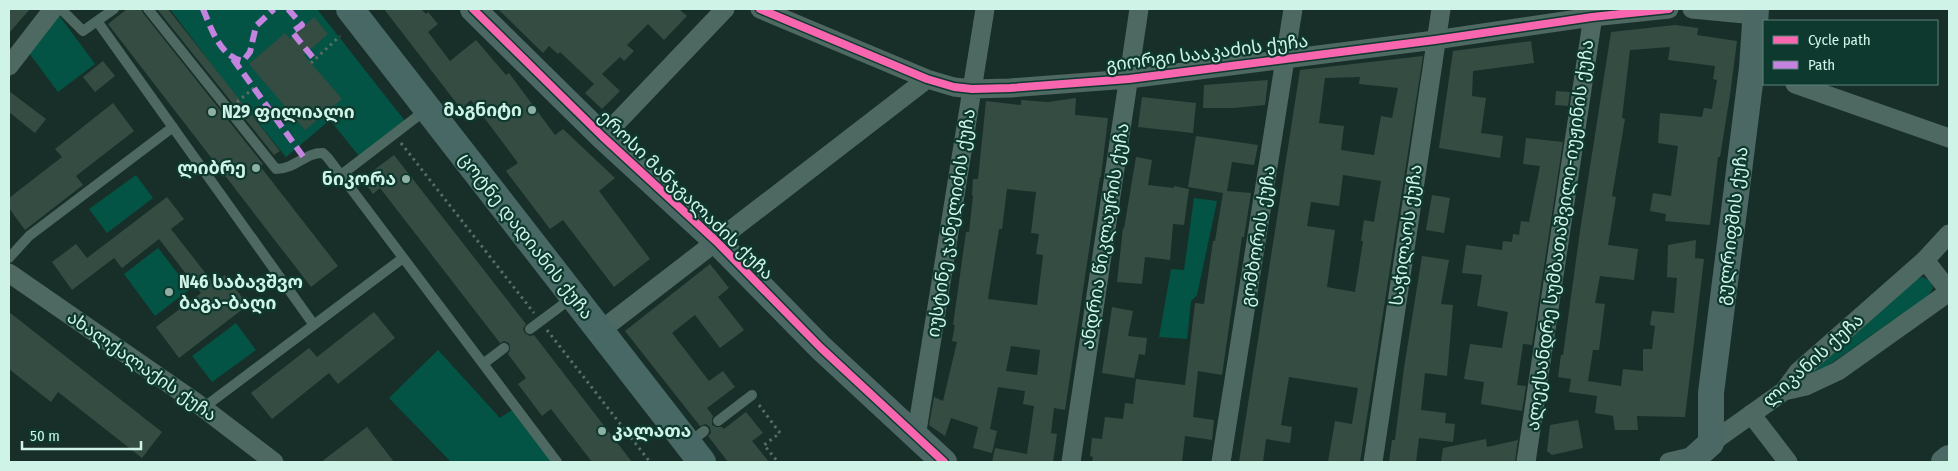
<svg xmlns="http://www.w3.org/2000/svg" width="1958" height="471" font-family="'Fira Sans Condensed','Noto Sans Georgian',sans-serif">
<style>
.green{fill:#035444}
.building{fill:#354c42;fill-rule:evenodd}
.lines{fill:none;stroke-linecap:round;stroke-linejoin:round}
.path{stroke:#566d66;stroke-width:3;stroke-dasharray:2.5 4;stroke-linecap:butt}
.lane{stroke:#4e6961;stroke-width:10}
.street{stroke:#4e6961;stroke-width:19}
.secondary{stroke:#4b6864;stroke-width:26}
.primary{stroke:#486866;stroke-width:28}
.quiet{stroke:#c483df;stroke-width:6;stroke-dasharray:12 6;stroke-linecap:butt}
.cycleway-casing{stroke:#0e392e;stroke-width:11}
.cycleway{stroke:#f766af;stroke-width:8}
.poi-dot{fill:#8fafa4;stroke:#0e392e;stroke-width:2}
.labels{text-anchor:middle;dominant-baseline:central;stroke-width:4.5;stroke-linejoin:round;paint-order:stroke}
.street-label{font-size:18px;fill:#cff4e7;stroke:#0e392e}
.poi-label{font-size:18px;font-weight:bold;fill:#cff4e7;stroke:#0e392e;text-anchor:end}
</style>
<rect width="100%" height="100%" fill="#182f29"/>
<path class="green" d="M 170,9 L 317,9 L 405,121 L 359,156 L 330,120 L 286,157 L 224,81 Z
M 58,14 L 95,64 L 58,92 L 29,53 Z
M 136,175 L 153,198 L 107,233 L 89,209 Z
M 1194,198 L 1217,201 L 1197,295 L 1191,301 L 1187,339 L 1159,337 L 1171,269 L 1184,270 Z
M 158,248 L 190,289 L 155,316 L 124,274 Z
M 1923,277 L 1930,281 L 1933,288 L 1928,296 L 1807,380 L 1808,369 L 1916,279 Z
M 236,323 L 256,350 L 212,382 L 192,356 Z
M 438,350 L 500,418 L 512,410 L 551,462 L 451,462 L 389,398 Z"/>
<path class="building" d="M 9,9 L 30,9 L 9,33 Z
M 127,9 L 141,9 L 143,13 L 263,164 L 260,166 L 338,266 L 311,287 L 108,24 Z
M 157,9 L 168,9 L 280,151 L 274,155 Z
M 384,9 L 421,9 L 426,14 L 428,12 L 438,24 L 428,32 L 450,61 L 476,40 L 506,75 L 509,73 L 555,135 L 563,129 L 615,178 L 599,191 L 650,259 L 614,287 L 563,220 L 550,229 L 506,171 L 518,163 L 471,100 L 461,109 Z
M 498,9 L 679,9 L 687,16 L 664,40 L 648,24 L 627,45 L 634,51 L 624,61 L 620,57 L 602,74 L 620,91 L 602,109 L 585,93 L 594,84 L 560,52 L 558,54 L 549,46 L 543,53 Z
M 314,17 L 328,34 L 304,55 L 342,99 L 305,130 L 249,64 L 285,33 L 290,39 Z
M 1675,25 L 1698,28 L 1697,35 L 1737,41 L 1730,95 L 1720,157 L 1718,157 L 1710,225 L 1665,221 L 1666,214 L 1650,211 L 1653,193 L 1671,196 L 1678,146 L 1658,143 L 1660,113 L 1702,117 L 1704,108 L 1712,109 L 1717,80 L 1713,79 L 1715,66 L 1668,60 L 1670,47 L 1630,50 L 1622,118 L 1625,119 L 1612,196 L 1616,197 L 1608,245 L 1638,249 L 1634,280 L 1600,276 L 1595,303 L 1605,304 L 1599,350 L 1593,350 L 1588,381 L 1621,386 L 1623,369 L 1643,371 L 1643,349 L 1652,349 L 1655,326 L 1650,325 L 1652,311 L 1674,313 L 1677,278 L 1667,277 L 1668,245 L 1696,240 L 1695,258 L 1704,259 L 1685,417 L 1637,416 L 1638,430 L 1615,430 L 1613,416 L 1595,413 L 1597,396 L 1569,392 L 1571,379 L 1558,377 L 1561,355 L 1563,355 L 1580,231 L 1611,32 Z
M 1531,41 L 1534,63 L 1473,71 L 1472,96 L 1486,98 L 1481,133 L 1503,136 L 1500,158 L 1439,148 L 1453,51 Z
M 1423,56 L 1360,462 L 1328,462 L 1335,421 L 1352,424 L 1358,388 L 1289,377 L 1281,425 L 1292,427 L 1290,443 L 1266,439 L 1263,462 L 1239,462 L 1300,70 ZM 1360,77 L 1359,84 L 1398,88 L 1392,118 L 1381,116 L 1374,155 L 1341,150 L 1344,126 L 1319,123 L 1325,78 ZM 1343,175 L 1381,181 L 1374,222 L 1364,220 L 1361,241 L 1363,241 L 1355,292 L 1327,287 L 1335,230 L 1307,226 L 1311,202 L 1339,206 Z
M 103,61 L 115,76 L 95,92 L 83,77 Z
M 1268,80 L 1265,105 L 1234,108 L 1203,108 L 1204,85 Z
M 9,91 L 46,119 L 35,133 L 9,112 Z
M 1556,91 L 1570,92 L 1568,106 L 1555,105 Z
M 1142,97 L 1196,103 L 1193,133 L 1138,127 Z
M 1076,98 L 1075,115 L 1108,118 L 1101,177 L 1100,177 L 1065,410 L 1054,408 L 1051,433 L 1057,434 L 1053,462 L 992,462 L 995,448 L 1027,454 L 1034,406 L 1023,404 L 1025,391 L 998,387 L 990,429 L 997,431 L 992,453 L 973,448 L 978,427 L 951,418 L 945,436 L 929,425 L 934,397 L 943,401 L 957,342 L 952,341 L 955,325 L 953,325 L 966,232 L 969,232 L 973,196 L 972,195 L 973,179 L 978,179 L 986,101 L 1021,105 L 1021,100 L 1048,102 ZM 1007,189 L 1036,192 L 1031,233 L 1039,234 L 1036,254 L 1043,255 L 1037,305 L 988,299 L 999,229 L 1002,229 ZM 1011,346 L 1040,350 L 1037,375 L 1006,371 Z
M 113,103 L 134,131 L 76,176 L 83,185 L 25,230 L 9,208 L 9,198 L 62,157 L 55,149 Z
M 1196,136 L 1258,145 L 1254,165 L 1232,162 L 1227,191 L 1251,193 L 1244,237 L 1242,237 L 1222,375 L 1198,371 L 1193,417 L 1214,420 L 1212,440 L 1185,436 L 1182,462 L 1092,462 L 1093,457 L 1090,456 L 1092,438 L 1102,439 L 1105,417 L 1123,419 L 1125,403 L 1133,404 L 1136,379 L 1185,385 L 1195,303 L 1204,304 L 1213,241 L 1215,241 L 1223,193 L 1188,187 Z
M 1526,138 L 1563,142 L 1532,345 L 1523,344 L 1517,385 L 1526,386 L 1522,411 L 1481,404 L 1484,382 L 1464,379 L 1470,344 L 1502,348 L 1508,312 L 1477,306 L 1482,275 L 1462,273 L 1466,245 L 1502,250 L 1503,241 L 1512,242 L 1513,234 L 1519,235 L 1521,221 L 1529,222 L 1540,166 L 1523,164 Z
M 394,155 L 526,324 L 523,329 L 525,333 L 530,336 L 534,335 L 632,462 L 592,462 L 551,409 L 542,416 L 518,384 L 526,378 L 508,354 L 510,350 L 509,343 L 504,341 L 500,343 L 380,188 L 373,194 L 362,179 Z
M 1136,157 L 1152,160 L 1148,185 L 1174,188 L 1174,186 L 1189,189 L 1184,225 L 1173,224 L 1170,260 L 1145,257 L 1142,284 L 1117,282 L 1123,228 L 1124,229 Z
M 1432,195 L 1450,198 L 1444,233 L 1426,230 Z
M 167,197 L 184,219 L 171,229 L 214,284 L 225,275 L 248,305 L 179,358 L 156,327 L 201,293 L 159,239 L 122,268 L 114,258 L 72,290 L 52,262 L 76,244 L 87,258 Z
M 1422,256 L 1449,260 L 1441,304 L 1453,305 L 1447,376 L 1425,373 L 1421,410 L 1446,413 L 1445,423 L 1455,424 L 1453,442 L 1419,438 L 1416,462 L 1389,462 L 1392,440 L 1395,440 L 1404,368 Z
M 710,264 L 729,288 L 718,297 L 744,330 L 720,348 L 695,315 L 672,333 L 709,381 L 723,371 L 735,387 L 707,408 L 713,416 L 712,419 L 712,425 L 716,427 L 722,427 L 724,429 L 746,412 L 763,433 L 752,441 L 769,462 L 728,462 L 708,436 L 711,433 L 710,427 L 706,424 L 700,426 L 625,331 Z
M 1112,307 L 1133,311 L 1128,336 L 1147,338 L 1145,355 L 1139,354 L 1134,378 L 1102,373 Z
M 9,312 L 162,432 L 142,458 L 58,392 L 51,402 L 9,369 Z
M 374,312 L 395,338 L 338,384 L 329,373 L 272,419 L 251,393 L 309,348 L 317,357 Z
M 1578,420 L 1583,448 L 1552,455 L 1547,451 L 1550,425 Z
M 367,427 L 394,462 L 321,462 Z
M 1486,439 L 1487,447 L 1518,440 L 1515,462 L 1441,462 L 1443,448 Z"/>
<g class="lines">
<path class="path" d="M 311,63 L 340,36
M 237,102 L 254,88
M 401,143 L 534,313
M 547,330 L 650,462
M 759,405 L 780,433 L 764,445 L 778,462"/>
<path class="lane" d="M 61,9 L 83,31 L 97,21 L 314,325
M 148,9 L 276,169 C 295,169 306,152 323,153 L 328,158 L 557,462
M 97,21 L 114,9
M 341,175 L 427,109
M 9,258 L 29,236 L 173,127
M 530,329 L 573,297
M 483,364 L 504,348
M 203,408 L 403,258
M 718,421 L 752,395
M 688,444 L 704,431"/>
<path class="street" d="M 760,9 L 927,79 L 954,87 L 972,89 L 1010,88 L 1129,79 L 1435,40 L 1592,17 L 1669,9
M 1692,9 L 1755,15
M 9,66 L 53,9
M 1795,84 L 1949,138
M 603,137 L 725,9
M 1925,260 L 1949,291
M 9,273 L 194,401 L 274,462
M 600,331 L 927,79
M 1784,391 L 1806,386 L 1838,371 L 1949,292
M 1751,414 L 1788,462
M 916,437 L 985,9
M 1711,443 L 1784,391 L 1798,372 L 1925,260 L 1949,234
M 1071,462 L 1139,9
M 1221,462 L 1293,9
M 1373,462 L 1441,9
M 1526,462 L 1594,9
M 1669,462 L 1695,456"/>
<path class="secondary" d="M 473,9 L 603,137 L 716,241 L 821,348 L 944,462
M 1690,462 L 1711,443 L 1711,393 L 1752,68 L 1756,9
M 1944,462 L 1949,458"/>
<path class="primary" d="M 350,9 L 702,462"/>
<path class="quiet" d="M 203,9 C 211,28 220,57 243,61 L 250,52 L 256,26 L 274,9
M 288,9 L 302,25 L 292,32 L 314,59
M 233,59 L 305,159"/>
<g class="cycleway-casing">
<path id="cycleway" d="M 473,9 L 603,137 L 716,241 L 821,348 L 944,462
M 760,9 L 927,79 L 954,87 L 972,89 L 1010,88 L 1129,79 L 1435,40 L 1592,17 L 1669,9"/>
</g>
<use href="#cycleway" class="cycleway"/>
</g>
<g class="poi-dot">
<circle cx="532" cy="110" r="5"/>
<circle cx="212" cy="112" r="5"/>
<circle cx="256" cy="168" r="5"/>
<circle cx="406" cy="179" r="5"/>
<circle cx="169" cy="292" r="5"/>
<circle cx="602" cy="431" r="5"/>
</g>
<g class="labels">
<g class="street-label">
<text transform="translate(1207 53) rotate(-7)">გიორგი სააკაძის ქუჩა</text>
<text transform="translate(686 195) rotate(44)">ეროსი მანჯგალაძის ქუჩა</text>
<text transform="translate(951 223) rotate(-81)">იუსტინე ჯანელიძის ქუჩა</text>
<text transform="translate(1732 226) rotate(-83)">გულრიფშის ქუჩა</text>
<text transform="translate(1406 235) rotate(-82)">საჭილაოს ქუჩა</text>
<text transform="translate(1560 235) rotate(-82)">ალექსანდრე სუმბათაშვილი-იუჟინის ქუჩა</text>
<text transform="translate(526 236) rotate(52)">ცოტნე დადიანის ქუჩა</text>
<text transform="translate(1105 236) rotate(-81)">ანდრია წიკლაურის ქუჩა</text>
<text transform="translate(1258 236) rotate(-81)">გომბორის ქუჩა</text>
<text transform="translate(1813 360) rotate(-42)">ლიკანის ქუჩა</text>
<text transform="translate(142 366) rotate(35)">ახალქალაქის ქუჩა</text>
</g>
<g class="poi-label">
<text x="522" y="110">მაგნიტი</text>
<text x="222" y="112" text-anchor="start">N29 ფილიალი</text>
<text x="246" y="168">ლიბრე</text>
<text x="396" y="179">ნიკორა</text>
<text x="179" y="282" text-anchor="start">N46 საბავშვო<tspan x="179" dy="21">ბაგა-ბაღი</tspan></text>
<text x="612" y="431" text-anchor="start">კალათა</text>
</g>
</g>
<rect width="1958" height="471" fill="none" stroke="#cff4e7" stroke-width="20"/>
<rect x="1763" y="20" width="175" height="65" fill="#0e392e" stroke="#5b8478"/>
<rect x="1773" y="36" width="25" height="8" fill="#f766af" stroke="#5b8478"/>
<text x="1808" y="45" font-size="15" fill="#cff4e7">Cycle path</text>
<rect x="1773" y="61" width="25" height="8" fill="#c483df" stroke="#5b8478"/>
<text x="1808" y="70" font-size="15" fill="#cff4e7">Path</text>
<path d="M22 441v8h119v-8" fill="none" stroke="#cff4e7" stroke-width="2.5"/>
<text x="30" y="441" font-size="15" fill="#cff4e7" stroke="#0e392e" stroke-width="4" paint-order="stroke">50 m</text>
</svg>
